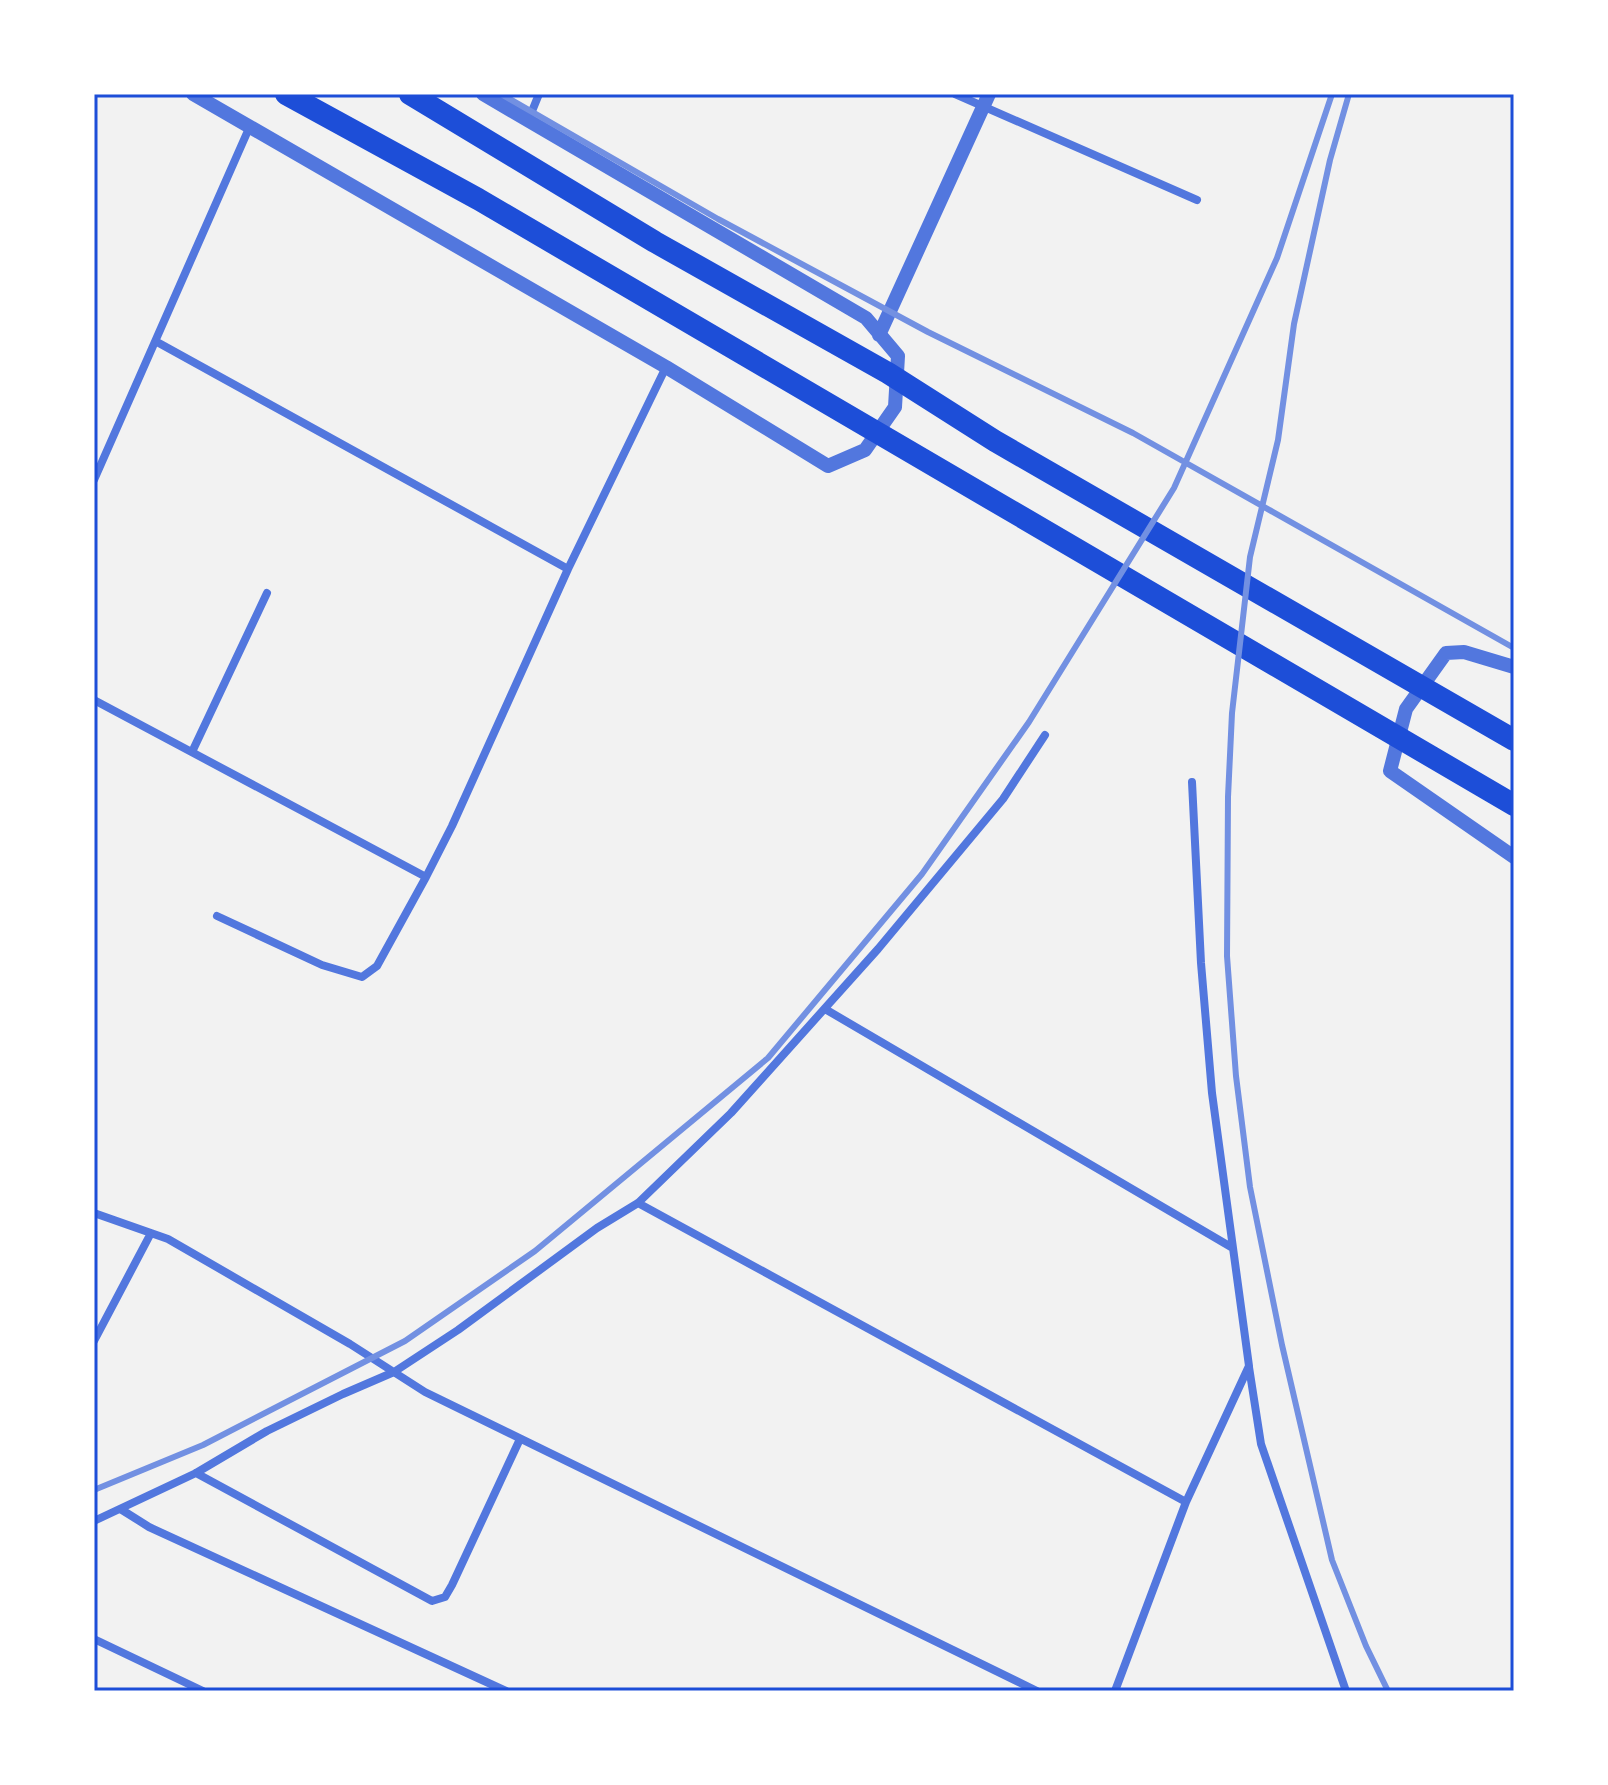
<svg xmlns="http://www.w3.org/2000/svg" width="1608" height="1785" font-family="'Fira Sans',sans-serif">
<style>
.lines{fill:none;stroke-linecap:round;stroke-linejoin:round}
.minor{stroke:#5277de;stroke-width:8}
.tertiary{stroke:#5277de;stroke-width:14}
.trunk{stroke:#1d4ed8;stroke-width:22}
.rail{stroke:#7290e2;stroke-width:6}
.neatline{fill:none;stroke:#1d4ed8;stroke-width:3}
</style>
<rect width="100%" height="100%" fill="#f2f2f2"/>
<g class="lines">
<path class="minor" d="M 955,94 L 1197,200
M 528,121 L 539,94
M 157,342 L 568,569 L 666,367
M 94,480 L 250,126
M 94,700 L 426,877 L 452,826 L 568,569
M 192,752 L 267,593
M 217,916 L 322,965 L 362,977 L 377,966 L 426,877
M 825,1009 L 1231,1247
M 638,1203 L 1186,1502 L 1249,1366 L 1212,1093 L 1201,963 L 1192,782
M 94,1213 L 168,1239 L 350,1344 L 425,1392 L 1037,1691
M 94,1341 L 151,1233
M 1249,1367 L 1261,1444 L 1346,1691
M 196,1473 L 432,1601 L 445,1597 L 452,1585 L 520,1439
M 122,1510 L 149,1527 L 506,1691
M 94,1521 L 196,1473 L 267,1431 L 343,1394 L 394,1372 L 458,1330 L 597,1228 L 638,1203 L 731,1113 L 878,949 L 1003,799 L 1045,735
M 94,1639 L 203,1691
M 1115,1691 L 1186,1502"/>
<path class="tertiary" d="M 193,94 L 666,367 L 828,466 L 865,450 L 895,407 L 898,356 L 866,318 L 483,94
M 879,335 L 989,94
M 1514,667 L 1464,652 L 1446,653 L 1406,709 L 1390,771 L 1514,857"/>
<path class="trunk" d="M 286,94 L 478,199 L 1514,805
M 410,94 L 655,242 L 888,373 L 995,441 L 1514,740"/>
<path class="rail" d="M 501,94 L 718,219 L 928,332 L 1133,433 L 1514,648
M 1349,94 L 1330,160 L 1294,324 L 1278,440 L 1250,557 L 1232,713 L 1228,797 L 1227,956 L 1236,1076 L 1250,1187 L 1282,1345 L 1332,1560 L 1366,1646 L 1388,1691
M 94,1490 L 203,1445 L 405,1341 L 535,1251 L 768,1058 L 922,874 L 1029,722 L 1174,488 L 1277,258 L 1332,94"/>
</g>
<rect width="1608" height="1785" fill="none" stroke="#ffffff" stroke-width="192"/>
<rect x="96" y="96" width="1416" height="1593" class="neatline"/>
</svg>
